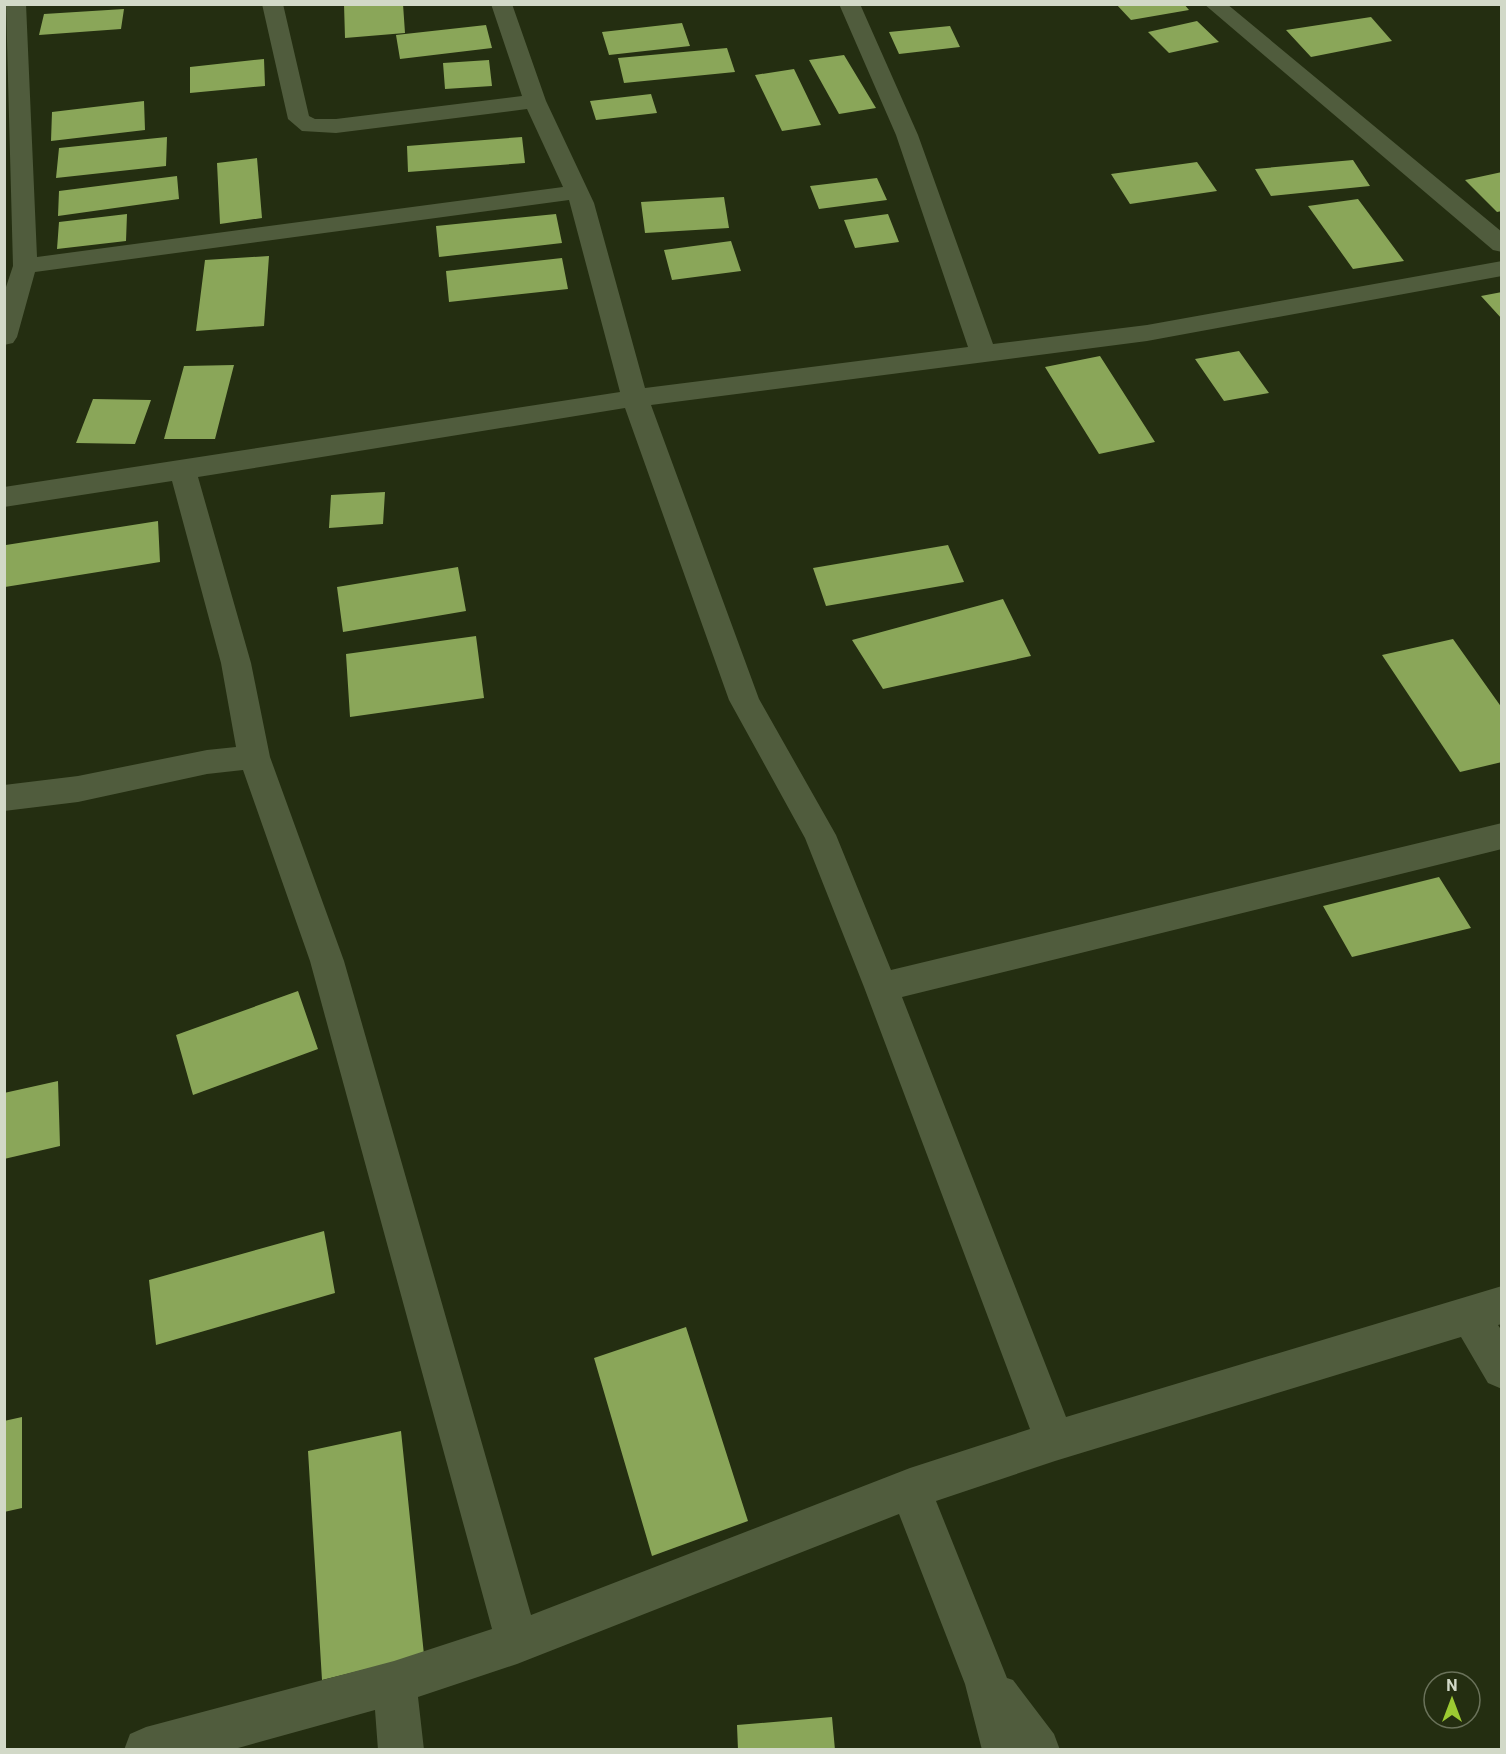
<svg xmlns="http://www.w3.org/2000/svg" width="1506" height="1754" font-family="Roboto,sans-serif">
<style>
.building{fill:#8aa659}
.lines{fill:none;stroke-linecap:round;stroke-linejoin:round}
.minor{fill:#505c3d;fill-rule:evenodd}
</style>
<rect width="100%" height="100%" fill="#242e11"/>
<path class="building" d="M 344,4 L 403,4 L 405,33 L 345,38 Z
M 1116,4 L 1184,4 L 1189,10 L 1131,20 Z
M 124,9 L 121,29 L 39,35 L 44,14 Z
M 1371,17 L 1392,41 L 1311,57 L 1286,30 Z
M 1197,21 L 1219,42 L 1169,53 L 1148,32 Z
M 682,23 L 690,46 L 609,55 L 602,32 Z
M 486,25 L 492,48 L 400,59 L 396,35 Z
M 950,26 L 960,47 L 899,54 L 889,32 Z
M 727,48 L 735,72 L 624,83 L 618,58 Z
M 844,55 L 876,108 L 839,114 L 809,60 Z
M 264,59 L 265,86 L 190,93 L 190,67 Z
M 489,60 L 492,86 L 445,89 L 443,63 Z
M 794,69 L 821,125 L 782,131 L 755,75 Z
M 651,94 L 657,113 L 596,120 L 590,101 Z
M 144,101 L 145,130 L 51,141 L 52,112 Z
M 167,137 L 166,166 L 56,178 L 59,148 Z
M 522,137 L 525,163 L 408,172 L 407,146 Z
M 257,158 L 262,218 L 220,224 L 217,163 Z
M 1353,160 L 1370,186 L 1271,196 L 1255,169 Z
M 1197,162 L 1217,191 L 1130,204 L 1111,174 Z
M 1502,172 L 1502,211 L 1497,212 L 1465,180 Z
M 177,176 L 179,199 L 58,216 L 59,191 Z
M 877,178 L 887,200 L 819,209 L 810,186 Z
M 724,197 L 729,228 L 645,233 L 641,202 Z
M 1358,199 L 1404,261 L 1353,269 L 1308,206 Z
M 127,214 L 126,241 L 57,249 L 59,222 Z
M 556,214 L 562,243 L 439,257 L 436,226 Z
M 888,214 L 899,242 L 855,248 L 844,220 Z
M 731,241 L 741,271 L 672,280 L 664,250 Z
M 269,256 L 264,326 L 196,331 L 205,260 Z
M 562,258 L 568,289 L 449,302 L 446,271 Z
M 1502,292 L 1502,319 L 1481,296 Z
M 1239,351 L 1269,393 L 1224,401 L 1195,359 Z
M 1100,356 L 1155,442 L 1099,454 L 1045,367 Z
M 234,365 L 215,439 L 164,439 L 184,366 Z
M 93,399 L 151,400 L 135,444 L 76,443 Z
M 385,492 L 383,524 L 329,528 L 331,495 Z
M 158,521 L 160,562 L 5,587 L 6,545 Z
M 948,545 L 964,582 L 826,606 L 813,568 Z
M 458,567 L 466,611 L 343,632 L 337,587 Z
M 1003,599 L 1031,656 L 883,689 L 852,640 Z
M 476,636 L 484,698 L 350,717 L 346,654 Z
M 1453,639 L 1502,708 L 1502,762 L 1460,772 L 1382,655 Z
M 1439,877 L 1471,928 L 1352,957 L 1323,906 Z
M 298,991 L 318,1049 L 193,1095 L 176,1035 Z
M 58,1081 L 60,1146 L 4,1159 L 4,1093 Z
M 324,1231 L 335,1293 L 156,1345 L 149,1280 Z
M 686,1327 L 748,1521 L 652,1556 L 594,1358 Z
M 22,1417 L 22,1508 L 4,1512 L 4,1421 Z
M 401,1431 L 424,1655 L 322,1680 L 308,1451 Z
M 832,1717 L 835,1750 L 738,1750 L 737,1725 Z"/>
<g class="lines">
<path class="minor" d="M 6,4 L 26,4 L 37,257 L 563,187 L 527,109 L 336,133 L 302,131 L 288,119 L 262,4 L 283,4 L 309,116 L 315,119 L 336,119 L 522,96 L 491,4 L 512,4 L 546,101 L 594,203 L 645,388 L 968,347 L 896,135 L 839,4 L 860,4 L 918,135 L 993,344 L 1147,325 L 1502,261 L 1502,276 L 1147,341 L 651,405 L 759,699 L 836,835 L 891,970 L 1502,823 L 1502,849 L 902,997 L 1066,1417 L 1502,1286 L 1502,1324 L 1498,1325 L 1502,1331 L 1502,1389 L 1488,1383 L 1461,1337 L 1055,1461 L 936,1501 L 1007,1678 L 1013,1680 L 1054,1734 L 1060,1750 L 982,1750 L 965,1684 L 899,1514 L 517,1664 L 418,1697 L 424,1750 L 378,1750 L 375,1710 L 231,1750 L 124,1750 L 130,1734 L 146,1727 L 394,1661 L 492,1629 L 310,961 L 243,770 L 207,774 L 78,802 L 4,811 L 4,785 L 78,776 L 207,750 L 236,747 L 221,663 L 172,481 L 4,507 L 4,487 L 620,392 L 569,200 L 35,272 L 17,337 L 13,343 L 4,345 L 4,293 L 13,266 ZM 625,408 L 729,700 L 805,838 L 864,987 L 1030,1429 L 910,1468 L 531,1615 L 344,961 L 270,757 L 251,663 L 198,477 Z
M 1204,4 L 1227,4 L 1502,232 L 1502,252 L 1493,250 Z"/>
</g>
<rect width="1506" height="1754" fill="none" stroke="#d2d9c8" stroke-width="12"/>
<g transform="translate(1452 1700)"><circle r="28" fill="#242e11" stroke="#6a725a" stroke-width="1.5"/>
<path d="M0-4.5L10 22L0 15L-10 22Z" fill="#9cca32"/>
<text y="-9" font-size="16" font-weight="bold" text-anchor="middle" fill="#d2d9c8">N</text>
</g>
</svg>
